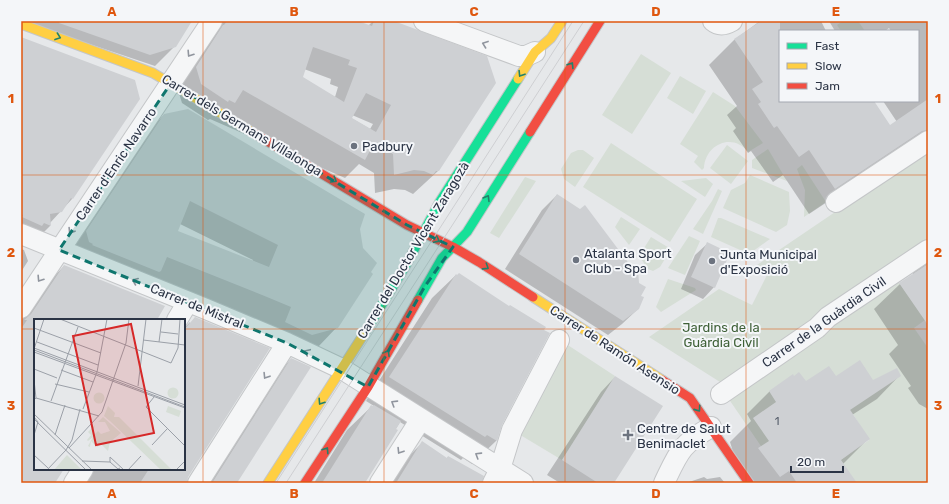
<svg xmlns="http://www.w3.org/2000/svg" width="949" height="504" font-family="Rubik,sans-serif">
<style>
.green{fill:#d6ded6}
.shadow{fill:#0003;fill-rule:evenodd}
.building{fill:#ced0d3;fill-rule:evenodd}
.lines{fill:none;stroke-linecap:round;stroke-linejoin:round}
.street-casing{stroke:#c4c6c8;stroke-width:22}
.fast-casing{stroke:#c4c6c8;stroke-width:11}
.slow-casing{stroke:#c4c6c8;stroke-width:11}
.jam-casing{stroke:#c4c6c8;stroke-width:11}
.street{stroke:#f5f6f7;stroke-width:20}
.fast{stroke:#16e098;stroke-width:9}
.slow{stroke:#ffcf43;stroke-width:9}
.jam{stroke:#f24e42;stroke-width:9}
.tram{stroke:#cecfd2;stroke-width:1}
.oneway{stroke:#22816a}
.oneway2{stroke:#90959e}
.marked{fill:#0f766e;fill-opacity:0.2;stroke:#0f766e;stroke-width:3;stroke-dasharray:8 5;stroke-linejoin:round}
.grid{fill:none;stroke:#df570f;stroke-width:1;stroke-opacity:0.55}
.poi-dot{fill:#6c737f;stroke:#f4f6f9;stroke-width:1.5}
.labels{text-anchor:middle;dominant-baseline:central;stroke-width:4;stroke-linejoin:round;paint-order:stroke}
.number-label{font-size:11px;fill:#545c69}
.street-label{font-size:13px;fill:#2b3445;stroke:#f4f6f9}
.poi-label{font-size:13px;fill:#2b3445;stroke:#f4f6f9;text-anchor:start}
.park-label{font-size:13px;fill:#3f6138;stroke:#f4f6f9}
.inset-road{fill:none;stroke:#9ba0a8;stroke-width:1}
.view{fill:#d62828;fill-opacity:0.15;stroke:#d62828;stroke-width:2}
.inset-edge{fill:none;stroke:#2b3445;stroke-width:2}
.neatline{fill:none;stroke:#df570f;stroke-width:1.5}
.grid-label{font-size:13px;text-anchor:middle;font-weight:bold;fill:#df570f}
</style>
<rect width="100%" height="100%" fill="#e6e8ea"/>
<path class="green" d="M 843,21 L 858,21 L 865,31 L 841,31 L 837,25 Z
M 641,54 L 671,73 L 632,134 L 602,115 Z
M 680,76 L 706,91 L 693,114 L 667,98 Z
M 713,92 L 735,106 L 763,143 L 748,152 C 733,132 705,144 704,168 L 702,170 L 694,162 L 698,156 L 680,144 Z
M 611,143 L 697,199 L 670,242 L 583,187 Z
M 727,145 L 748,161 L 731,184 L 710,168 Z
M 768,149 L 787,181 L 752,168 L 752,160 Z
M 928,149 L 928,241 L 720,382 L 649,337 L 719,289 L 752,305 L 769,271 L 757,265 Z
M 578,150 L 583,150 L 594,158 L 575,187 L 564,179 L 561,169 L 571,153 Z
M 802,165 L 826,202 L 804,217 L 805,190 L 797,169 Z
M 750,175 L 789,192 L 790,211 L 787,225 L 776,232 L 723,208 L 731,190 L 745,183 Z
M 525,177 L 536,181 L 499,238 L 490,233 Z
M 706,178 L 713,184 L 705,197 L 681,181 Z
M 718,189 L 722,191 L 703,234 L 693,229 L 712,201 Z
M 621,217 L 640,229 L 629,245 L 615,227 Z
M 718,218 L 721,218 L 770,239 L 749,254 L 711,237 Z
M 689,236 L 700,241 L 685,275 L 668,268 Z
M 651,237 L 671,249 L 660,267 L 653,271 L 648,269 L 639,256 Z
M 896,278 L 925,320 L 914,328 L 928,348 L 928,480 L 924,483 L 852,483 L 838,462 L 869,440 L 848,406 L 781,403 L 774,442 L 763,449 L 726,395 Z
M 668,279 L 695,288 L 696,290 L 661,312 L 656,307 Z
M 551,334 L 615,376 L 562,460 L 512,430 L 541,352 Z"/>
<path class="shadow" d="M 21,21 L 191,21 L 175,46 L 155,66 Z
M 198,21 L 352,21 L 368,26 L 373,21 L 390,21 L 438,171 L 413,194 L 405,190 L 394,189 L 375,193 L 374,173 L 359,164 L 345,178 L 210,119 L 208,120 L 182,103 L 177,87 L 215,26 ZM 304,69 L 331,79 L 330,84 L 338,87 L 335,97 L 301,78 ZM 352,115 L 373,124 L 370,129 L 351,118 Z
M 760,21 L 821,21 L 826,31 L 780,31 L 780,101 L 873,101 L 890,126 L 897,122 L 883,101 L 918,101 L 918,31 L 891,31 L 889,28 L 885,31 L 835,31 L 829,21 L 928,21 L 928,139 L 895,157 L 809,214 L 783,175 L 773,182 L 751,151 L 748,153 L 733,131 L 736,128 L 727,115 L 737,106 L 709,65 L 734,40 Z
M 21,39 L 72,199 L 50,223 L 50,226 L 32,244 L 21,242 Z
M 164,115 L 359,229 L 337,327 L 318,347 L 292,354 L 267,341 L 273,326 L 154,277 L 67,251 L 145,134 ZM 180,224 L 253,260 L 252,262 L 176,231 Z
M 557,195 L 640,296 L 638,309 L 622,324 L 608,335 L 505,269 L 542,210 Z
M 707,244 L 714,287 L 703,299 L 681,289 L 695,255 Z
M 21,249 L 24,250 L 28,261 L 21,272 Z
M 928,255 L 928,409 L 919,404 L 908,388 L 911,386 L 889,354 L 898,345 L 874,309 L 900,284 L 913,275 L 913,271 Z
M 64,266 L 157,320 L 35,320 L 35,469 L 63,469 L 54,483 L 21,483 L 21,321 L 46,285 Z
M 456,275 L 501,424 L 496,441 L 472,464 L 463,458 L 461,460 L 400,422 L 363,483 L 314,483 L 347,430 L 371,407 L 374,406 L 366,401 L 432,298 Z
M 190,322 L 187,476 L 186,483 L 81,483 L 89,469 L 184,469 L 184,328 Z
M 291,359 L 235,483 L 205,483 L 272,379 Z
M 900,375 L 877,399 L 852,415 L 868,439 L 843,464 L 855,483 L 743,483 L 730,442 L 751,421 L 747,414 L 770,391 L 836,377 L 873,381 Z
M 615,377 L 613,483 L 560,483 L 547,475 L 601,392 Z
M 422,443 L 446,459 L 448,457 L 475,483 L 389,483 L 403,462 Z
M 704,477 L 707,479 L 720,477 L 725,483 L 686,483 Z"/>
<path class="building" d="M 59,21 L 192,21 L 176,47 L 150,55 L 59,23 Z
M 227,21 L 358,21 L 372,26 L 374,21 L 394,21 L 487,56 L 496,83 L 439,171 L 436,171 L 433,175 L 424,171 L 414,170 L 394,175 L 393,154 L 374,143 L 365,160 L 243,90 L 235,103 L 229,100 L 228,102 L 201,84 L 196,67 L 223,25 L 224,25 ZM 313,47 L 350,60 L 348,65 L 357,68 L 344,102 L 303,77 ZM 366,93 L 391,105 L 376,132 L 352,118 Z
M 761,21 L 780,21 L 780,101 L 874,101 L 890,125 L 928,99 L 928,130 L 922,131 L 835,189 L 809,150 L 799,157 L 777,126 L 774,128 L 758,104 L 761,102 L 752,89 L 763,82 L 734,39 Z
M 21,37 L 135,80 L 140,99 L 73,199 L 71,198 L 62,212 L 50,214 L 51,226 L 44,223 L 42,226 L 22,217 L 23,215 L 21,214 Z
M 188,109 L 365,214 L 360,229 L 363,248 L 377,263 L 371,272 L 373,274 L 338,328 L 312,335 L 285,322 L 291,307 L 267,297 L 167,257 L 161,271 L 159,272 L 92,245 L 93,244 L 89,242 L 86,231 L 164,114 ZM 190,201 L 278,245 L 269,267 L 178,231 Z
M 557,194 L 580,209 L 585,205 L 630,265 L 638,270 L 639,283 L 646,287 L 641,296 L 644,297 L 639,309 L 623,321 L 519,254 Z
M 707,242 L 730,253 L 715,288 L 691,277 Z
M 928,264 L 928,325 L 899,283 Z
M 64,265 L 165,306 L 157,320 L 35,320 L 35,469 L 64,469 L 55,483 L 21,483 L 21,329 L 27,320 L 24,320 L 31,314 Z
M 459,273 L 509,306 L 510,305 L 546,327 L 544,330 L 550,333 L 502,425 L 497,441 L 487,435 L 485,437 L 389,377 L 456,274 L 457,275 Z
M 195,317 L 270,348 L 188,477 L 187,483 L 140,483 L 149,469 L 184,469 L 184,330 Z
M 291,358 L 311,367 L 237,483 L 212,483 Z
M 860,360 L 873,380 L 897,368 L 901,376 L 850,410 L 870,439 L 841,460 L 857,483 L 797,483 L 789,471 L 780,477 L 758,448 L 769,441 L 753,418 L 776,402 L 769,391 L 793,374 L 794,376 L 799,372 L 806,381 L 829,366 L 836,376 Z
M 615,376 L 663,406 L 614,483 L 598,483 L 562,460 Z
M 371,405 L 373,406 L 374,405 L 401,421 L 396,429 L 398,430 L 365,483 L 322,483 Z
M 422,441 L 447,458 L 448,456 L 484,476 L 482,483 L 396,483 Z"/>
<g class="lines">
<g class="street-casing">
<path id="street" d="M 424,21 L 519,56 L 526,56 L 535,52
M 713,21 C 719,26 725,25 732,21
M 836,202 L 928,141
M 21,234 L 206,309 L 287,343 L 342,369 L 523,483
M 21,308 L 212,21
M 177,320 L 188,302
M 721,394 L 817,328 L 828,317 L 928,250
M 74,483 L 83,469
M 198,483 L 287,343
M 380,483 L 421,419
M 493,483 L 500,469 L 512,430 L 559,340
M 664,483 C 679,452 680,445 711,427"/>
</g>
<g class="fast-casing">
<path id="fast" d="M 418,300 L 442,258 L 467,232 L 530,132
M 364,334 L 406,265 L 439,203 L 518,79"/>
</g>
<g class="slow-casing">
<path id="slow" d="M 21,24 L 153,73 L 252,132
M 518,79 L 535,52 L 551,38 L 562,21
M 533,297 L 662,380
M 268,483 L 364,334"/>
</g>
<g class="jam-casing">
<path id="jam" d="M 252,132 L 407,225 L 453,247 L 479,262 L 533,297
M 530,132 L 600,21
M 662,380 L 690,398 L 749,483
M 305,483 L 368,387 L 418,300"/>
</g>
<use href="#street" class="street"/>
<use href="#fast" class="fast"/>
<use href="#slow" class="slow"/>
<use href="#jam" class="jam"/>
<path class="tram" d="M 276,483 L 573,21
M 286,483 L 584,21"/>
</g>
<defs><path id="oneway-chevron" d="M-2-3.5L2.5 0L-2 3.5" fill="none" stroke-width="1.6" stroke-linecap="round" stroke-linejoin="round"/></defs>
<g class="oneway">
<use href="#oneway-chevron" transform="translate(58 37) rotate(20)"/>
<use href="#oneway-chevron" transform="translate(571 65) rotate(-58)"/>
<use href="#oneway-chevron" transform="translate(521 74) rotate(122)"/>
<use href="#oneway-chevron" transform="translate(334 180) rotate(31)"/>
<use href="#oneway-chevron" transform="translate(487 198) rotate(-59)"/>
<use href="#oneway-chevron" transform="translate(437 240) rotate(26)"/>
<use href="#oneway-chevron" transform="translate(486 267) rotate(33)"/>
<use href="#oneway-chevron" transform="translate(387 353) rotate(-61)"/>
<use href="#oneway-chevron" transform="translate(321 402) rotate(123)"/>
<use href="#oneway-chevron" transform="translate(698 409) rotate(55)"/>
<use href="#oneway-chevron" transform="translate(326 450) rotate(-57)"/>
</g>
<g class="oneway2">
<use href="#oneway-chevron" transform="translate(485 44) rotate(-160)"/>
<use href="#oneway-chevron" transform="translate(190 54) rotate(123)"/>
<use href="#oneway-chevron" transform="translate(71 231) rotate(122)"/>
<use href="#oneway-chevron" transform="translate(40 279) rotate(123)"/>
<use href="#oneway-chevron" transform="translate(135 281) rotate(-158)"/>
<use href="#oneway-chevron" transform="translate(307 352) rotate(-155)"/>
<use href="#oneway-chevron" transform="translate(266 376) rotate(122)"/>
<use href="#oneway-chevron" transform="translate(394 403) rotate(-148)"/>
<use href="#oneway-chevron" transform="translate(400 451) rotate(122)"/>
<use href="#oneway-chevron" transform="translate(478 455) rotate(-148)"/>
</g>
<path class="marked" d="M 171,83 L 407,225 L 453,247 L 425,286 L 368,387 L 287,343 L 59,250 Z"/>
<path class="grid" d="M 203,21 L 203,483M 384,21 L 384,483M 565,21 L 565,483M 746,21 L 746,483M 21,175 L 928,175M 21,329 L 35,329M 184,329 L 928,329"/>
<g class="poi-dot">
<circle cx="354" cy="146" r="4"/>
<circle cx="576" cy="260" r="4"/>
<circle cx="712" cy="261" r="4"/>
<path d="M626 429h4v4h4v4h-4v4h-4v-4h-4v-4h4z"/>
</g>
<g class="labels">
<g class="number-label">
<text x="777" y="421">1</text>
</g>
<g class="street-label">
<text transform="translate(242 125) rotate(31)">Carrer dels Germans Villalonga</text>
<text transform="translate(116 164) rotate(-56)">Carrer d'Enric Navarro</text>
<text transform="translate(413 250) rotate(-59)">Carrer del Doctor Vicent Zaragozà</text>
<text transform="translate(197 306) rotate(22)">Carrer de Mistral</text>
<text transform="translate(824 322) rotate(-35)">Carrer de la Guàrdia Civil</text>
<text transform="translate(615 350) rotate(33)">Carrer de Ramón Asensio</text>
</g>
<g class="poi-label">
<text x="362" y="146">Padbury</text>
<text x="584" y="253">Atalanta Sport<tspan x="584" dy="15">Club - Spa</tspan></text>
<text x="720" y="254">Junta Municipal<tspan x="720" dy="15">d'Exposició</tspan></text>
<text x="637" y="428">Centre de Salut<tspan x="637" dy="15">Benimaclet</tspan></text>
</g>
<g class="park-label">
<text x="721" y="327">Jardins de la<tspan x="721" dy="15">Guàrdia Civil</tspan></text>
</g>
</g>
<g transform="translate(34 319)">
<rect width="151" height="151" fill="#e6e8ea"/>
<path d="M133.5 74a5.5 5.5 0 1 1 11 0a5.5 5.5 0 1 1-11 0ZM59.5 79a5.5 5.5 0 1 1 11 0a5.5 5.5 0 1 1-11 0ZM 74,87 L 81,94 L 80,98 L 85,98 L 138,151 L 127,151 L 76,102 L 70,97 ZM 134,87 L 147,92 L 145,98 L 132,93 ZM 69,98 L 87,114 L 76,123 L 74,132 L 67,125 L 63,128 L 57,122 L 56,128 L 54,127 L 59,118 L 54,122 L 53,121 L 57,116 L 54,113 L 61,106 L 59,112 L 61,115 L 64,112 L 67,115 L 76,112 L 71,103 L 64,103 ZM 33,136 L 48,151 L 20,151 Z" fill="#d6ded6"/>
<path class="inset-road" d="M 26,0 L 137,44 L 144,29 L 146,0M 0,9 L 67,34M 127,13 L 144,15M 109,21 L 151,26M 3,23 L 64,46M 125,23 L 128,0M 0,29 L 151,86M 0,30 L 10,0M 0,31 L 151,88M 0,33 L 151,89M 0,50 L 23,59M 27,51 L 59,63M 0,61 L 2,79 L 0,81M 21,65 L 55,73M 104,67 L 112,0M 120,78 L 112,88 L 151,127M 2,79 L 65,97M 17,82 L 44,8M 49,90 L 63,53 L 73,0M 0,95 L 58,151M 0,98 L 4,103 L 0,116M 0,100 L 52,151M 21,116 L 31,86M 118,126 L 133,110M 35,129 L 68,93 L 92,24 L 95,0M 0,136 L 14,149M 48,142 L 76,143M 76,143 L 76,138 L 90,151M 76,143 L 84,150 L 86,149M 13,151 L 32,131 L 38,121 L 46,90M 94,151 L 107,137M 142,151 L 151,142"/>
<path class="view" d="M 97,5 L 120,114 L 62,126 L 39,17 Z"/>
<rect width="151" height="151" class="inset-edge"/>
</g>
<rect width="949" height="504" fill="none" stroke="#f4f6f9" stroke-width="44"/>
<rect x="779" y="30" width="140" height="72" fill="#f4f6f9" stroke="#a4a8b1"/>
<rect x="787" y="43" width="20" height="6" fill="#16e098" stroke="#a4a8b1"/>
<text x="815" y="50" font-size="12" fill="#2b3445">Fast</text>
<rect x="787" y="63" width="20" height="6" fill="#ffcf43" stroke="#a4a8b1"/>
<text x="815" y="70" font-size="12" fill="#2b3445">Slow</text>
<rect x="787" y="83" width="20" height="6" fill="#f24e42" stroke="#a4a8b1"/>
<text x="815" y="90" font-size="12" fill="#2b3445">Jam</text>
<path d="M791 466v6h52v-6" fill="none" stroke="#2b3445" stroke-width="2"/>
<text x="797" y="466" font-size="12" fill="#2b3445" stroke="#f4f6f9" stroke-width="3" paint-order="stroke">20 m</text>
<rect x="22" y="22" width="905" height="460" class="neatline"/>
<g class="grid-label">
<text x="112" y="16">A</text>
<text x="294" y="16">B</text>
<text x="474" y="16">C</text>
<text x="656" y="16">D</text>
<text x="836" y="16">E</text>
<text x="11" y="103">1</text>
<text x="938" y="103">1</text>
<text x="11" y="257">2</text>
<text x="938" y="257">2</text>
<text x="11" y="410">3</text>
<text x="938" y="410">3</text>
<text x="112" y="498">A</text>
<text x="294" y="498">B</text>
<text x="474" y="498">C</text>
<text x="656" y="498">D</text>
<text x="836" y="498">E</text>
</g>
</svg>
